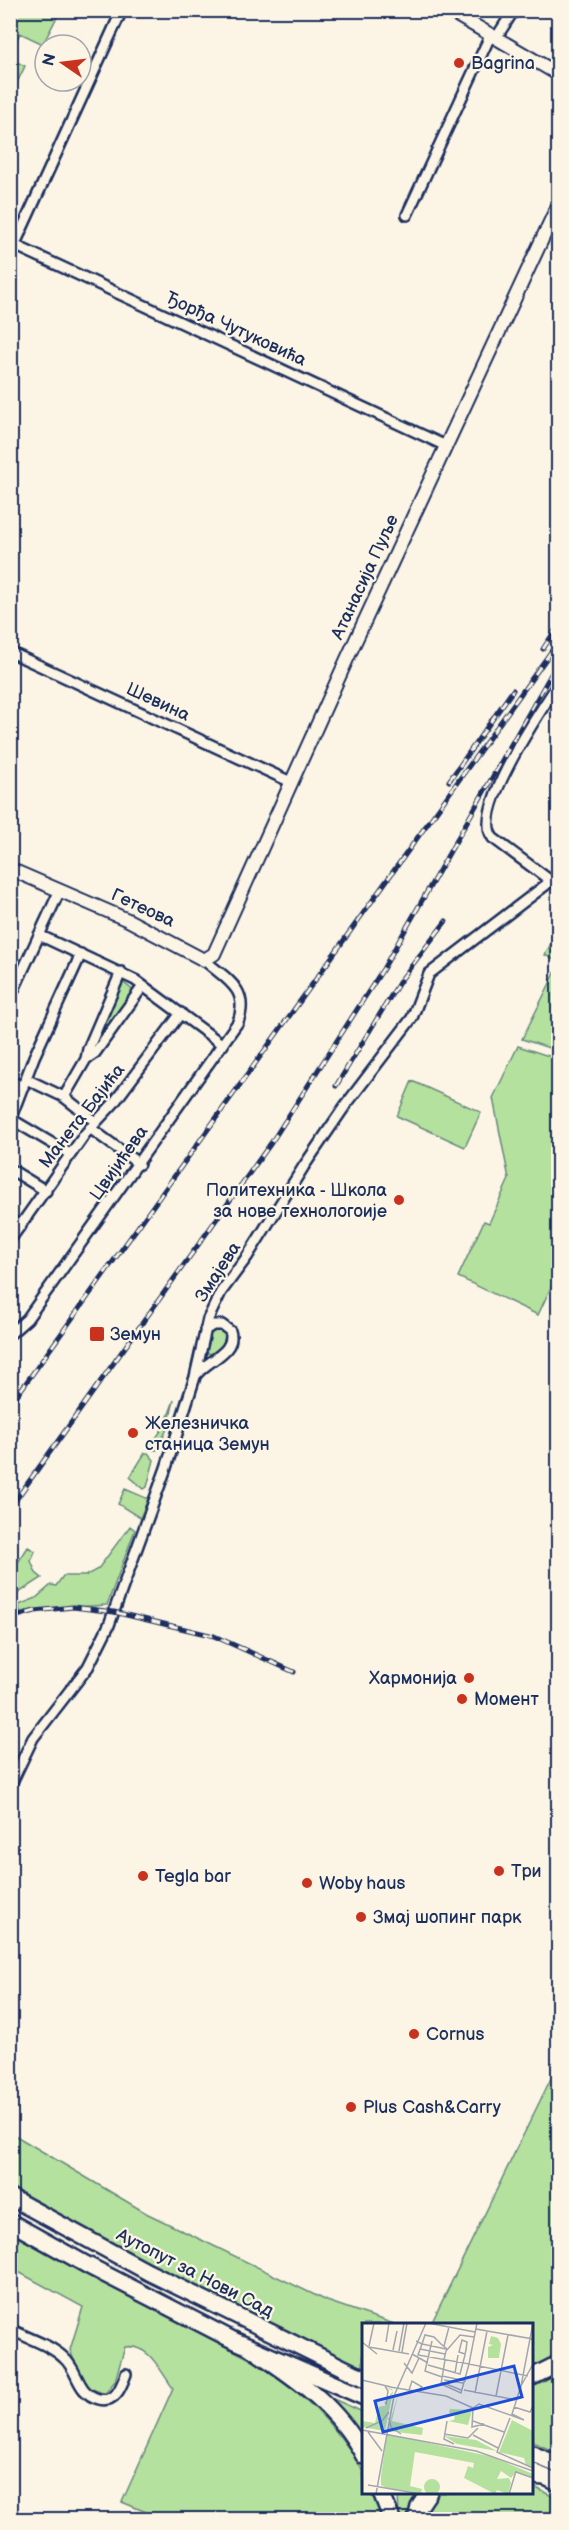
<svg xmlns="http://www.w3.org/2000/svg" width="569" height="2530" font-family="'Balsamiq Sans',sans-serif">
<style>
.green{fill:#b5e19e;stroke:#68887e;stroke-width:1.5}
.lines{fill:none;stroke-linecap:round;stroke-linejoin:round}
.minor-casing{stroke:#1b2f5e;stroke-width:14}
.tertiary-casing{stroke:#1b2f5e;stroke-width:16}
.primary-casing{stroke:#1b2f5e;stroke-width:20}
.trunk-casing{stroke:#1b2f5e;stroke-width:20}
.minor{stroke:#fcf5e5;stroke-width:9}
.tertiary{stroke:#fcf5e5;stroke-width:12}
.primary{stroke:#fcf5e5;stroke-width:15}
.trunk{stroke:#fcf5e5;stroke-width:15}
.rail-casing{stroke:#1b2f5e;stroke-width:5}
.rail{stroke:#fcf5e5;stroke-width:3;stroke-dasharray:9;stroke-linecap:butt}
.poi-dot{fill:#c8321e;stroke:#fcf5e5;stroke-width:2}
.labels{text-anchor:middle;dominant-baseline:central;stroke-width:4.5;stroke-linejoin:round;paint-order:stroke}
.poi-label{font-size:18px;fill:#1b2f5e;stroke:#fcf5e5;text-anchor:start}
.street-label{font-size:18px;fill:#1b2f5e;stroke:#fcf5e5}
.inset-road{fill:none;stroke:#a2a6af;stroke-width:1.5}
.view{fill:#1d4ed8;fill-opacity:0.15;stroke:#1d4ed8;stroke-width:3}
.inset-edge{fill:none;stroke:#1b2f5e;stroke-width:3}
</style>
<rect width="100%" height="100%" fill="#fcf5e5"/>
<filter id="ink" filterUnits="userSpaceOnUse"><feTurbulence type="fractalNoise" baseFrequency=".0167" numOctaves="2"/><feDisplacementMap in="SourceGraphic" scale="12" xChannelSelector="R" yChannelSelector="G"/><feConvolveMatrix kernelMatrix="1 2 1 2 8 2 1 2 1" color-interpolation-filters="sRGB"/></filter>
<g filter="url(#ink)">
<path class="green" d="M 11,10 L 60,10 L 60,11 L 43,44 L 20,33 L 11,52 Z
M 11,59 L 25,66 L 11,95 Z
M 558,930 L 558,962 L 545,955 Z
M 558,967 L 558,1051 L 522,1039 Z
M 120,983 L 125,984 L 135,992 L 94,1048 L 92,1047 Z
M 518,1046 L 558,1059 L 558,1272 L 538,1315 L 458,1277 L 484,1221 L 489,1223 L 509,1179 L 493,1098 Z
M 412,1081 L 481,1112 L 465,1147 L 397,1116 Z
M 220,1327 L 228,1334 L 226,1347 L 213,1355 L 208,1353 L 205,1346 L 209,1331 Z
M 174,1400 L 168,1427 L 157,1450 L 153,1450 L 151,1445 L 165,1425 Z
M 145,1453 L 148,1453 L 154,1460 L 147,1487 L 144,1489 L 130,1477 Z
M 125,1489 L 148,1499 L 140,1518 L 118,1504 Z
M 130,1526 L 135,1530 L 107,1605 L 40,1609 L 20,1612 L 19,1605 L 36,1598 L 51,1585 L 56,1586 L 63,1576 L 85,1576 L 98,1569 Z
M 28,1547 L 35,1551 L 31,1561 L 36,1573 L 42,1578 L 17,1594 L 11,1596 L 11,1573 Z
M 558,2064 L 558,2360 L 532,2373 L 532,2324 L 431,2324 Z
M 11,2133 L 146,2213 L 327,2301 L 394,2324 L 364,2324 L 363,2368 L 179,2280 L 11,2187 Z
M 10,2233 L 252,2360 C 290,2384 321,2409 347,2446 C 353,2454 361,2464 363,2474 C 365,2479 363,2487 364,2492 L 372,2493 L 383,2519 L 163,2519 L 122,2502 L 173,2388 C 160,2371 149,2343 125,2347 L 115,2381 L 105,2394 L 87,2387 L 80,2375 L 70,2350 L 83,2307 L 11,2268 Z
M 558,2370 L 558,2453 L 532,2442 L 532,2383 Z
M 322,2394 L 363,2412 L 363,2445 Z
M 532,2486 L 558,2499 L 558,2519 L 421,2520 L 435,2493 L 532,2492 Z
M 398,2493 L 421,2493 L 410,2519 L 399,2519 Z"/>
<g class="lines">
<g class="minor-casing">
<path id="minor" d="M 496,38 L 514,10
M 407,215 L 491,34
M 10,243 L 446,446
M 10,255 L 122,10
M 10,652 L 291,782
M 551,881 L 493,838 C 471,811 542,709 558,684
M 39,935 L 135,980 L 223,1045
M 10,998 L 60,890
M 86,1059 L 88,1049 L 121,972
M 26,1079 L 64,1097 L 96,1122
M 10,1081 L 23,1087
M 64,1097 L 86,1059 L 95,1053 L 143,986
M 11,1119 L 70,1154
M 10,1120 L 34,1057 L 81,954
M 90,1128 L 139,1164
M 10,1169 L 46,1191
M 10,1220 L 21,1226
M 10,1240 L 85,1134 L 113,1104 L 181,1013
M 10,1334 L 27,1319 L 238,1022 C 250,989 226,979 204,960
M 197,1374 C 207,1360 237,1352 230,1331 L 222,1325 L 213,1325 L 205,1330
M 10,1680 L 10,1689
M 10,1786 L 33,1738 L 88,1667 L 109,1625 L 166,1468 L 195,1377 L 208,1319 L 221,1292 L 247,1257 L 304,1166 L 345,1106 L 412,1018 L 429,974 L 551,881
M 10,2329 C 27,2338 51,2345 64,2358 C 79,2371 76,2393 99,2399 C 116,2403 121,2387 126,2374"/>
</g>
<g class="tertiary-casing">
<path id="tertiary" d="M 448,10 L 558,74
M 10,869 L 128,920 L 204,960 L 214,954 L 347,659 L 558,205"/>
</g>
<g class="primary-casing">
<path id="primary" d="M 10,2197 L 148,2272 L 364,2378
M 10,2222 L 87,2265 L 231,2339 L 364,2397
M 532,2454 L 558,2465
M 534,2472 L 558,2483"/>
</g>
<g class="trunk-casing">
<path id="trunk" d="M 252,2349 C 296,2378 339,2407 364,2456
M 354,2374 L 364,2376
M 532,2377 L 558,2364
M 532,2476 L 545,2477
M 381,2492 L 392,2520
M 416,2520 L 419,2507 L 429,2492"/>
</g>
<use href="#minor" class="minor"/>
<use href="#tertiary" class="tertiary"/>
<use href="#primary" class="primary"/>
<use href="#trunk" class="trunk"/>
<g class="rail-casing">
<path id="rail" d="M 543,649 L 558,626
M 449,781 L 513,690
M 336,1086 L 400,981 L 446,921
M 10,1405 L 558,642
M 10,1508 L 271,1143 L 383,969 L 558,662
M 10,1618 L 35,1611 L 73,1607 L 114,1612 L 214,1636 L 294,1672"/>
</g>
<use href="#rail" class="rail"/>
</g>
</g>
<g class="poi-dot">
<circle cx="459" cy="63" r="6"/>
<circle cx="399" cy="1200" r="6"/>
<rect x="89" y="1326" width="16" height="16" rx="3"/>
<circle cx="133" cy="1433" r="6"/>
<circle cx="469" cy="1678" r="6"/>
<circle cx="462" cy="1699" r="6"/>
<circle cx="499" cy="1871" r="6"/>
<circle cx="143" cy="1876" r="6"/>
<circle cx="307" cy="1883" r="6"/>
<circle cx="361" cy="1917" r="6"/>
<circle cx="414" cy="2034" r="6"/>
<circle cx="351" cy="2107" r="6"/>
</g>
<g class="labels">
<g class="poi-label">
<text x="471" y="63">Bagrina</text>
<text x="387" y="1190" text-anchor="end">Политехника - Школа<tspan x="387" dy="21">за нове технологоије</tspan></text>
<text x="110" y="1334">Земун</text>
<text x="145" y="1423">Железничка<tspan x="145" dy="21">станица Земун</tspan></text>
<text x="457" y="1678" text-anchor="end">Хармонија</text>
<text x="474" y="1699">Момент</text>
<text x="511" y="1871">Три</text>
<text x="155" y="1876">Tegla bar</text>
<text x="319" y="1883">Woby haus</text>
<text x="373" y="1917">Змај шопинг парк</text>
<text x="426" y="2034">Cornus</text>
<text x="363" y="2107">Plus Cash&amp;Carry</text>
</g>
<g class="street-label">
<text transform="translate(236 329) rotate(25)">Ђорђа Чутуковића</text>
<text transform="translate(365 577) rotate(-65)">Атанасија Пуље</text>
<text transform="translate(158 702) rotate(25)">Шевина</text>
<text transform="translate(143 908) rotate(25)">Гетеова</text>
<text transform="translate(82 1116) rotate(-52)">Манета Бајића</text>
<text transform="translate(119 1163) rotate(-55)">Цвијићева</text>
<text transform="translate(218 1272) rotate(-57)">Змајева</text>
<text transform="translate(195 2273) rotate(27)">Аутопут за Нови Сад</text>
</g>
</g>
<g transform="translate(362 2323)">
<rect width="171" height="171" fill="#fcf5e5"/>
<path d="M 129,13 L 136,15 L 139,21 L 137,35 L 126,35 L 126,24 L 131,22 L 127,21 ZM 23,64 L 30,66 L 31,69 L 23,108 L 0,104 L 0,98 L 13,100 L 17,84 L 25,82 L 22,80 L 31,68 ZM 37,68 L 30,98 L 61,105 L 60,112 L 25,108 ZM 88,86 L 110,87 L 106,102 L 86,98 L 92,97 L 93,92 L 87,90 ZM 150,97 L 171,108 L 171,145 L 164,142 L 162,135 L 137,129 ZM 25,111 L 131,134 L 171,151 L 171,155 L 154,149 L 149,155 L 139,148 L 135,156 L 147,155 L 149,160 L 146,171 L 135,167 L 133,171 L 102,155 L 106,143 L 111,145 L 112,140 L 53,129 L 48,163 L 60,166 L 59,170 L 25,165 L 19,162 L 19,153 ZM 82,113 L 114,117 L 135,128 L 95,121 ZM62 164a8 8 0 1 1 16 0a8 8 0 1 1-16 0Z" fill="#b5e19e"/>
<path class="inset-road" d="M 66,0 L 113,9M 114,6 L 171,16M 54,18 L 60,21 L 56,32 L 107,41 L 115,0M 70,18 L 63,48 L 80,54M 0,19 L 15,31M 24,19 L 27,0M 7,23 L 12,0M 82,23 L 87,4M 7,24 L 47,31M 58,26 L 83,31M 84,26 L 60,21 L 63,12 L 72,14 L 79,21 L 84,25 L 84,26 L 85,26M 31,27 L 35,8M 37,28 L 42,0M 40,29 L 45,0M 50,31 L 66,40M 82,37 L 84,28 L 98,12 L 112,14M 83,37 L 79,61 L 99,70 L 107,41 L 166,53M 42,40 L 50,50 L 57,35M 66,42 L 98,51 L 103,32 L 103,31 L 104,27 L 105,19 L 100,17 L 97,29 L 103,31M 93,50 L 96,32M 80,53 L 104,58M 0,57 L 29,64M 82,57 L 101,60M 79,59 L 99,67M 23,63 L 26,68 L 24,82M 159,63 L 171,41M 28,64 L 84,73 L 111,85M 47,67 L 50,58 L 60,64 L 57,67M 102,67 L 155,77M 113,70 L 125,8M 134,73 L 146,12M 152,84 L 168,89 L 171,83M 111,85 L 117,81 L 162,97 L 150,91 L 159,63 L 171,0M 111,85 L 110,104 L 122,101M 27,95 L 29,104 L 39,111M 148,95 L 135,129 L 171,145M 85,98 L 82,116 L 92,121M 111,98 L 142,109M 4,105 L 20,98 L 27,89M 0,107 L 114,128 L 171,148M 6,109 L 20,128M 82,111 L 106,115 L 116,105M 111,112 L 136,125M 154,149 L 171,155M 6,162 L 59,171M 14,171 L 32,73 L 64,0M 147,171 L 154,148"/>
<path class="view" d="M 152,43 L 160,74 L 21,109 L 13,78 Z"/>
<rect width="171" height="171" class="inset-edge"/>
</g>
<rect width="569" height="2530" fill="none" stroke="#fcf5e5" stroke-width="36"/>
<rect x="18" y="18" width="533" height="2494" fill="none" stroke="#1b2f5e" stroke-width="2" filter="url(#ink)"/>
<g transform="translate(63 63) rotate(284)"><circle r="28" fill="#fcf5e5" stroke="#a2a6af" stroke-width="1.5"/>
<path d="M0-4.5L10 22L0 15L-10 22Z" fill="#c8321e"/>
<text y="-9" font-size="16" font-weight="bold" text-anchor="middle" fill="#1b2f5e">N</text>
</g>
</svg>
